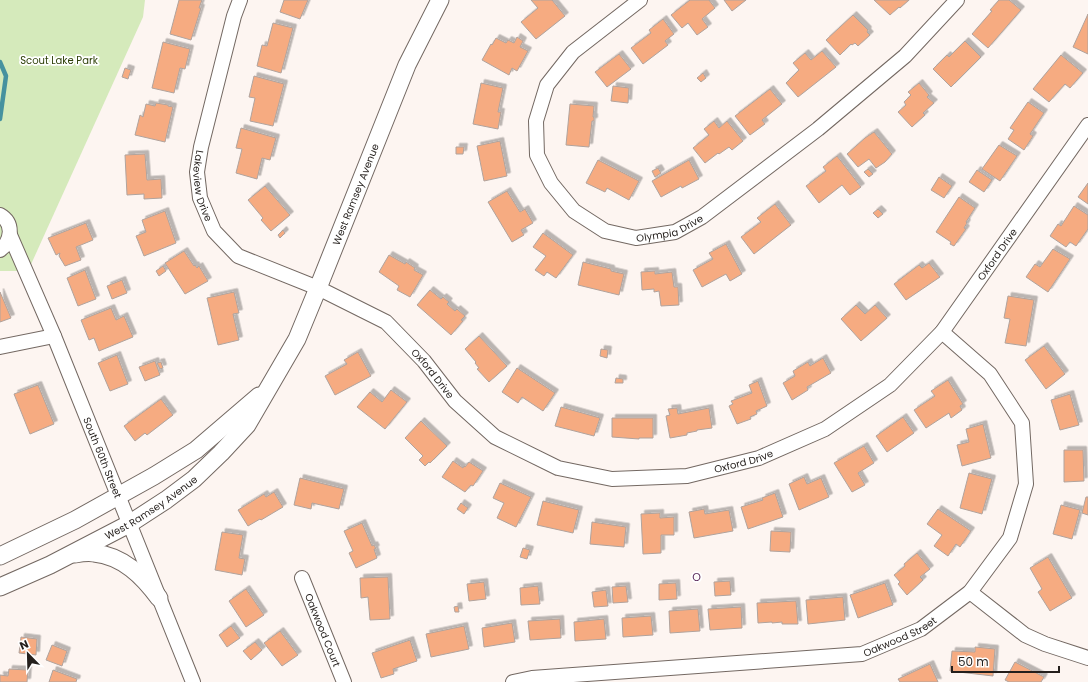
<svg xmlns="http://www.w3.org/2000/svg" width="1088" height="682" font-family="Poppins,sans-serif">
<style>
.green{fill:#d5eabb}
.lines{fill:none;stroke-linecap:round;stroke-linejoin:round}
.stream{stroke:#46929f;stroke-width:4.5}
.building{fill:#f6ab81;stroke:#b0a39d;filter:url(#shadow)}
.minor-casing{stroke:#736862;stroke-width:16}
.tertiary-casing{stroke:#736862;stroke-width:19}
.minor{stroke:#fff;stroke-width:14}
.tertiary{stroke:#fff;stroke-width:17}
.labels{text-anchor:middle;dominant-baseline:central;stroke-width:3.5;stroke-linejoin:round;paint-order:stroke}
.park-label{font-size:10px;fill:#2e4008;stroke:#fff}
.street-label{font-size:10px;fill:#241f1c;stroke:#fff}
.neighbourhood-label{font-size:11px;letter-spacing:1px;fill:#582859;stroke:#fff}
</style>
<defs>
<filter id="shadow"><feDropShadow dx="3.5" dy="-3.5" stdDeviation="0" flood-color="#0004"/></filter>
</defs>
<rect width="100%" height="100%" fill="#fdf5f1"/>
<path class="green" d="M 0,0 L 145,0 L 143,17 L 28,271 L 0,271 Z"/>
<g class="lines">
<path class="stream" d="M 0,62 L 6,76 L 0,119"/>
</g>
<path class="building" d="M 179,0 L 202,0 L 199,8 L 201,8 L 191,40 L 170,34 Z
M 284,0 L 308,0 L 300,19 L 280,12 Z
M 531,0 L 552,0 L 565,16 L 536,39 L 521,22 L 538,8 Z
M 690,0 L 709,0 L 715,8 L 702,19 L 708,27 L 697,35 L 688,23 L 682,28 L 671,15 Z
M 724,0 L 746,0 L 732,11 Z
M 874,0 L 909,0 L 900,8 L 899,7 L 890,15 Z
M 999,0 L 1009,0 L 1021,10 L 988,48 L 972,34 L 992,11 L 990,10 Z
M 1088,14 L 1088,54 L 1073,47 Z
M 853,15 L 868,30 L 867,32 L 870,35 L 858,46 L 855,43 L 852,45 L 851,44 L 840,55 L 826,40 Z
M 663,19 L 674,34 L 665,41 L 668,45 L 643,64 L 631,48 L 651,33 L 649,30 Z
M 273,23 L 293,28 L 281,73 L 257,66 L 262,45 L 267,46 Z
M 517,37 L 523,41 L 520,47 L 528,51 L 517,71 L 512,68 L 509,75 L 482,60 L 491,44 L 492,45 L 496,38 L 506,43 L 508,40 L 514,43 Z
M 965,41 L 981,57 L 951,87 L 933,69 L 947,55 L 949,57 Z
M 163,42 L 190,49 L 185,69 L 180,68 L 174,93 L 152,88 Z
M 822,51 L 836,67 L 798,97 L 786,83 L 799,70 L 793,63 L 805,53 L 811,60 Z
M 619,54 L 631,69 L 607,87 L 595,72 Z
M 1061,55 L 1083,73 L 1070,88 L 1065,84 L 1049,102 L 1033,89 Z
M 125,68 L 131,70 L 128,79 L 122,77 Z
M 703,73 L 706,78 L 701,82 L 697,78 Z
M 254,76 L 284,84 L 273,126 L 250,121 L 255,98 L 249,97 Z
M 481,83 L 503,88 L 498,112 L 501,112 L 498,129 L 473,124 Z
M 919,83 L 929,95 L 927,97 L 934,103 L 923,113 L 925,115 L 912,127 L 898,112 L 906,105 L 904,102 L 911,95 L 908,92 Z
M 613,86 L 629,88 L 628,103 L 611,101 Z
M 770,89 L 782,104 L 762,120 L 765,124 L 750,135 L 735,116 Z
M 1028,102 L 1044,113 L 1030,134 L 1033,136 L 1024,150 L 1008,139 L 1014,130 L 1010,128 Z
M 156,103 L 168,105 L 168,106 L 173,107 L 165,142 L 135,135 L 140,115 L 143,117 L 146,104 L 155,106 Z
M 570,104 L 594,106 L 593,117 L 594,117 L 594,121 L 592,121 L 589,147 L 566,145 Z
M 714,121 L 719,128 L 727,121 L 743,141 L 732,150 L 729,147 L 719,154 L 718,153 L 705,163 L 693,148 L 709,135 L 704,129 Z
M 241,128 L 276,138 L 270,160 L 262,158 L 257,179 L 236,173 L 242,149 L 236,148 Z
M 874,132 L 892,154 L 885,162 L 876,168 L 869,159 L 858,167 L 847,154 L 865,138 Z
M 500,141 L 507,176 L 484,181 L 477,146 Z
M 999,145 L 1017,156 L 1000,181 L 982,169 Z
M 456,147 L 464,147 L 463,154 L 456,154 Z
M 145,154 L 147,180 L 161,179 L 162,198 L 144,199 L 144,194 L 127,195 L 125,155 Z
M 837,156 L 861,187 L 850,195 L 842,185 L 819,203 L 806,186 L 826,171 L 823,167 Z
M 598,160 L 639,181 L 629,200 L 607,188 L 605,192 L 586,183 Z
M 689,160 L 699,179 L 682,188 L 681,186 L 661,197 L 652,181 Z
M 658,168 L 661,173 L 655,177 L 652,171 Z
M 868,169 L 873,174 L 869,177 L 864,172 Z
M 977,170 L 992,180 L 984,192 L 969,182 Z
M 939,177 L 952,186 L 944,198 L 931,190 Z
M 1088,183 L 1088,204 L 1078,197 Z
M 265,186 L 290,215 L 271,231 L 261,220 L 263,218 L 248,200 Z
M 507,191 L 520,212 L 525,209 L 533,223 L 521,230 L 524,235 L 512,242 L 488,202 Z
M 959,197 L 975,208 L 966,222 L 967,223 L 964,228 L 966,229 L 954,246 L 950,244 L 951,242 L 936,232 Z
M 775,204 L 791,225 L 754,254 L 741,237 L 761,222 L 757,218 Z
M 1074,206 L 1088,215 L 1088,229 L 1076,246 L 1070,242 L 1066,247 L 1050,236 L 1058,224 L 1061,226 Z
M 878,209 L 883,214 L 878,218 L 873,213 Z
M 165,211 L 176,243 L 144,256 L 136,236 L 146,232 L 142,220 Z
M 86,223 L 93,240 L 76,247 L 81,260 L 65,266 L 59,256 L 60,253 L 56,255 L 48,238 Z
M 283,230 L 285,233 L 280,238 L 278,235 Z
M 543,233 L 573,255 L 556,278 L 547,272 L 544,276 L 535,270 L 546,256 L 533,247 Z
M 726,244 L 742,274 L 730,281 L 726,274 L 702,287 L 693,270 L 713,259 L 709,253 Z
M 1053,249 L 1070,259 L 1048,292 L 1026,277 L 1035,264 L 1040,267 Z
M 184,251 L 194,266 L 195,265 L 197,268 L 199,266 L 208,281 L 185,294 L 165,263 Z
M 389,255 L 405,264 L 406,262 L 415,268 L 414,270 L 423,275 L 410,297 L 397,290 L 399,286 L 379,272 Z
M 583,262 L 611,269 L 611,271 L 624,274 L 619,295 L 578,285 Z
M 929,263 L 940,277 L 906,300 L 894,284 L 919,265 L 922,268 Z
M 163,266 L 166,271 L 159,276 L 156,271 Z
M 85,270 L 96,299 L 78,306 L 67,278 Z
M 655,271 L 655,274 L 672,272 L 674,287 L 678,287 L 679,305 L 661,306 L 659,291 L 654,292 L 654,289 L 642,290 L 641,272 Z
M 122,280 L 127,293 L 112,299 L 107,286 Z
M 430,290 L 441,299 L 443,297 L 449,302 L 447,304 L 455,311 L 457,309 L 465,316 L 461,320 L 463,321 L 451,335 L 417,305 Z
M 0,292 L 11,318 L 0,322 Z
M 234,292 L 239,313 L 233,314 L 239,340 L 218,345 L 207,298 Z
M 1008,296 L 1034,300 L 1026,346 L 1005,343 L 1010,319 L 1004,318 Z
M 856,305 L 865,314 L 875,305 L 887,318 L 861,341 L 841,319 Z
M 111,308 L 116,320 L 124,316 L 133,337 L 99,351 L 94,338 L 89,340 L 81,320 Z
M 479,336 L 507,366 L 489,382 L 477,369 L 479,368 L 475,363 L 476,362 L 465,349 Z
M 1044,346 L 1065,374 L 1046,389 L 1025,360 Z
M 601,349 L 608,350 L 607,358 L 600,356 Z
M 358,352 L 371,376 L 335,395 L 325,376 L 347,364 L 344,360 Z
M 117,355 L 128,384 L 110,391 L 98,363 Z
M 823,358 L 831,373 L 807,387 L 808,390 L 792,400 L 783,383 L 795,376 L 793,371 L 808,362 L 810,366 Z
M 155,361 L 160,375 L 145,381 L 139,367 Z
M 161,362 L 163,368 L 160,369 L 157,363 Z
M 517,368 L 555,393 L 543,411 L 522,397 L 518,403 L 502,392 Z
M 616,378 L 623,379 L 623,383 L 615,383 Z
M 948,380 L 963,404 L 960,406 L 962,410 L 951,418 L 949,413 L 926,428 L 914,410 L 935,396 L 931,391 Z
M 758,381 L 767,406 L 756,411 L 757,414 L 750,417 L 751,419 L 737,424 L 729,406 L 733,404 L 731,401 L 752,393 L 749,385 Z
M 38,385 L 54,424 L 30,434 L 14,394 Z
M 391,390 L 407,402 L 385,429 L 357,407 L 370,392 L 382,402 Z
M 1070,394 L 1079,425 L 1060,430 L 1051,400 Z
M 161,399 L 173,415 L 147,435 L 145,433 L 135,441 L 124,426 Z
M 561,407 L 600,418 L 594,436 L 555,426 Z
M 677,408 L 678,414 L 709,408 L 712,428 L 697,430 L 697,431 L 687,433 L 687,435 L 670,438 L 666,416 L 670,415 L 668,409 Z
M 903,417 L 914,433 L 887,452 L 876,436 Z
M 612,418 L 653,418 L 653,438 L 639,438 L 639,439 L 612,437 Z
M 421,421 L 447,446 L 430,463 L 429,462 L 425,466 L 419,460 L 423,456 L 405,438 Z
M 983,424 L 991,458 L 962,466 L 957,445 L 969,442 L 966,429 Z
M 864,446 L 874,463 L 858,473 L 865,485 L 852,492 L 834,463 Z
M 1064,450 L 1083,450 L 1084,481 L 1064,482 Z
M 453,461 L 463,468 L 464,466 L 465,467 L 469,462 L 483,471 L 473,486 L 471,485 L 465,492 L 442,477 Z
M 969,473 L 992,479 L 982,514 L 960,508 Z
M 804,477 L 807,484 L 821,478 L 829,497 L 799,510 L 789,484 Z
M 300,478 L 344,489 L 339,509 L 312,503 L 311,509 L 294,505 Z
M 500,483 L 531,497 L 516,527 L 497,518 L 504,503 L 493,498 Z
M 274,492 L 283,507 L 261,520 L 260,519 L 248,526 L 238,510 L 264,494 L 266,497 Z
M 775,493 L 783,517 L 748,529 L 741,507 L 763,500 L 762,498 Z
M 1086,497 L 1088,497 L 1088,515 L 1082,513 Z
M 543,501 L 579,510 L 573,533 L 537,525 Z
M 461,503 L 468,508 L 464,514 L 457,509 Z
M 1061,505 L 1080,510 L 1072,539 L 1053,534 Z
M 704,509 L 705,514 L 729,510 L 733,531 L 694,538 L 689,512 Z
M 938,509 L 971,531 L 960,547 L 956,544 L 948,556 L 934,546 L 942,535 L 927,524 Z
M 660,513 L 660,518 L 674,517 L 674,535 L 661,535 L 661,553 L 643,554 L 641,514 Z
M 592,522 L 626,527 L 624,547 L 590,544 Z
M 362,523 L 372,546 L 374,545 L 376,549 L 374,549 L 377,558 L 356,568 L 349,553 L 353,551 L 344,531 Z
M 771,531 L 791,532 L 790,552 L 770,551 Z
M 222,532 L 243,535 L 239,558 L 245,559 L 242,575 L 215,570 Z
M 523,548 L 530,550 L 527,559 L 520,557 Z
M 917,553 L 930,569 L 920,577 L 923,580 L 907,595 L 898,584 L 900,582 L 894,575 L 905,566 L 904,564 Z
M 1048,557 L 1072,598 L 1050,611 L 1038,592 L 1042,589 L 1030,568 Z
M 388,577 L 390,619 L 370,620 L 368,597 L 361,598 L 360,578 Z
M 730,581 L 731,595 L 715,596 L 714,582 Z
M 484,582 L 486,599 L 469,601 L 467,584 Z
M 676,583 L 677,599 L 659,600 L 659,584 Z
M 885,583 L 893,605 L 858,618 L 850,595 Z
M 538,586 L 540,604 L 521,605 L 520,588 Z
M 626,586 L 628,602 L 613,603 L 612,587 Z
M 246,589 L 264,615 L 246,627 L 229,601 Z
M 606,590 L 608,606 L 594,607 L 592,592 Z
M 843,597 L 845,620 L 808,624 L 806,600 Z
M 796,601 L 798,624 L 782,624 L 782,622 L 772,623 L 772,622 L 758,623 L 757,603 Z
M 458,606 L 459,612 L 455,612 L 454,607 Z
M 741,607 L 742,628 L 710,630 L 708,609 Z
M 698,609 L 700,631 L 670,633 L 669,611 Z
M 651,616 L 653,635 L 623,637 L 622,618 Z
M 560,619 L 561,638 L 530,640 L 528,621 Z
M 604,619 L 606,639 L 575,641 L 574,622 Z
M 512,623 L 515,642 L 484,647 L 482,628 Z
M 231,626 L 240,638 L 227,647 L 219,635 Z
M 464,626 L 469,649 L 431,657 L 426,634 Z
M 280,631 L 298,655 L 282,666 L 264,643 Z
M 21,637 L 37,639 L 36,655 L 19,653 Z
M 410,640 L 417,661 L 393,669 L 394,674 L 381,678 L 372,653 Z
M 255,642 L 262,650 L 251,660 L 243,651 Z
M 52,645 L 67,651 L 62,666 L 46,660 Z
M 975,647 L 995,649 L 993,676 L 950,671 L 952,651 L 975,652 Z
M 1015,662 L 1044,677 L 1041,682 L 1009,682 L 1005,680 Z
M 930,664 L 938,682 L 900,682 L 898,679 Z
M 9,669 L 28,670 L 27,682 L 0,682 L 0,675 L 8,676 Z
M 53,670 L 77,679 L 76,682 L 49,682 Z"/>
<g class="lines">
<g class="minor-casing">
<g id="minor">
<path id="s1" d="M 240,0 L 234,16 L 201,147 L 197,172 L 200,198 L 214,231 L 238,256 L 318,288 L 386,322 L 424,361 L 455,401 L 495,437 L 558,468 L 612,479 L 687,476 L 759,458 L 825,429 L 890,385 L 942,332 L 1088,125"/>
<path id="s2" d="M 640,0 L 573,52 L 547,85 L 536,121 L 537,155 L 551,183 L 574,211 L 605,231 L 636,238 L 675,232 L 702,217 L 818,129 L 905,56 L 957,0"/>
<path d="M 0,215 C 14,223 12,241 0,250"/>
<path id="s3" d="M 10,235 L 54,336 L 193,682"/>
<path d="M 0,347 L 54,336"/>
<path id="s4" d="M 302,578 L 344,682"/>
<path d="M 970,592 L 1025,635 L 1045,644 L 1088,658"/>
<path id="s5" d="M 513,682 L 532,678 L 862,654 L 921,629 L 970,592 L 1010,538 L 1026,484 L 1022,423 L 990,374 L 942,332"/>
</g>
</g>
<g class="tertiary-casing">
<g id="tertiary">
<path d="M 75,554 C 81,553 88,552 94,553 C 123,556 143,576 159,598"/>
<path d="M 0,556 L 75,520 L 154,476 L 196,450 L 259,396"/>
<path id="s6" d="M 0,587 L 50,565 L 129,524 L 166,500 L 194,479 L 221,453 L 247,425 L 297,339 L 318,288 L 407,65 L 440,0"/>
</g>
</g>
<use href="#minor" class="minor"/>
<use href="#tertiary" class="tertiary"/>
</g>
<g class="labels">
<g class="park-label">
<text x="59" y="60">Scout Lake Park</text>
</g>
<g class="street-label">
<text stroke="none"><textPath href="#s1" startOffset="192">Lakeview Drive</textPath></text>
<text stroke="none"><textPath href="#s6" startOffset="554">West Ramsey Avenue</textPath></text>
<text stroke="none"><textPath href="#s2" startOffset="370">Olympia Drive</textPath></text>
<text stroke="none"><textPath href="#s1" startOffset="1190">Oxford Drive</textPath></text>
<text stroke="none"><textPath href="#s1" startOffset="506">Oxford Drive</textPath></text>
<text stroke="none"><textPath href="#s3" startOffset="241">South 60th Street</textPath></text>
<text stroke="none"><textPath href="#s1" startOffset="854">Oxford Drive</textPath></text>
<text stroke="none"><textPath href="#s6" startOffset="171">West Ramsey Avenue</textPath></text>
<text stroke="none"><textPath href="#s4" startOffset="56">Oakwood Court</textPath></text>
<text stroke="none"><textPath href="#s5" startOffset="392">Oakwood Street</textPath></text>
</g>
<g class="neighbourhood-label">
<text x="697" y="577">O</text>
</g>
</g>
<g transform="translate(28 654) rotate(337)" stroke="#ffffff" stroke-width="3" paint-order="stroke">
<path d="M0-3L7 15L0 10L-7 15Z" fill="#241f1c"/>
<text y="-6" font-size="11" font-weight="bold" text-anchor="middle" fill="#241f1c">N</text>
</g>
<path d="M952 666v6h107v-6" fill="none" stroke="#241f1c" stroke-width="2"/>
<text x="958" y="666" font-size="12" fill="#241f1c" stroke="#ffffff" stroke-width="3" paint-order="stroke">50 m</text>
</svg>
